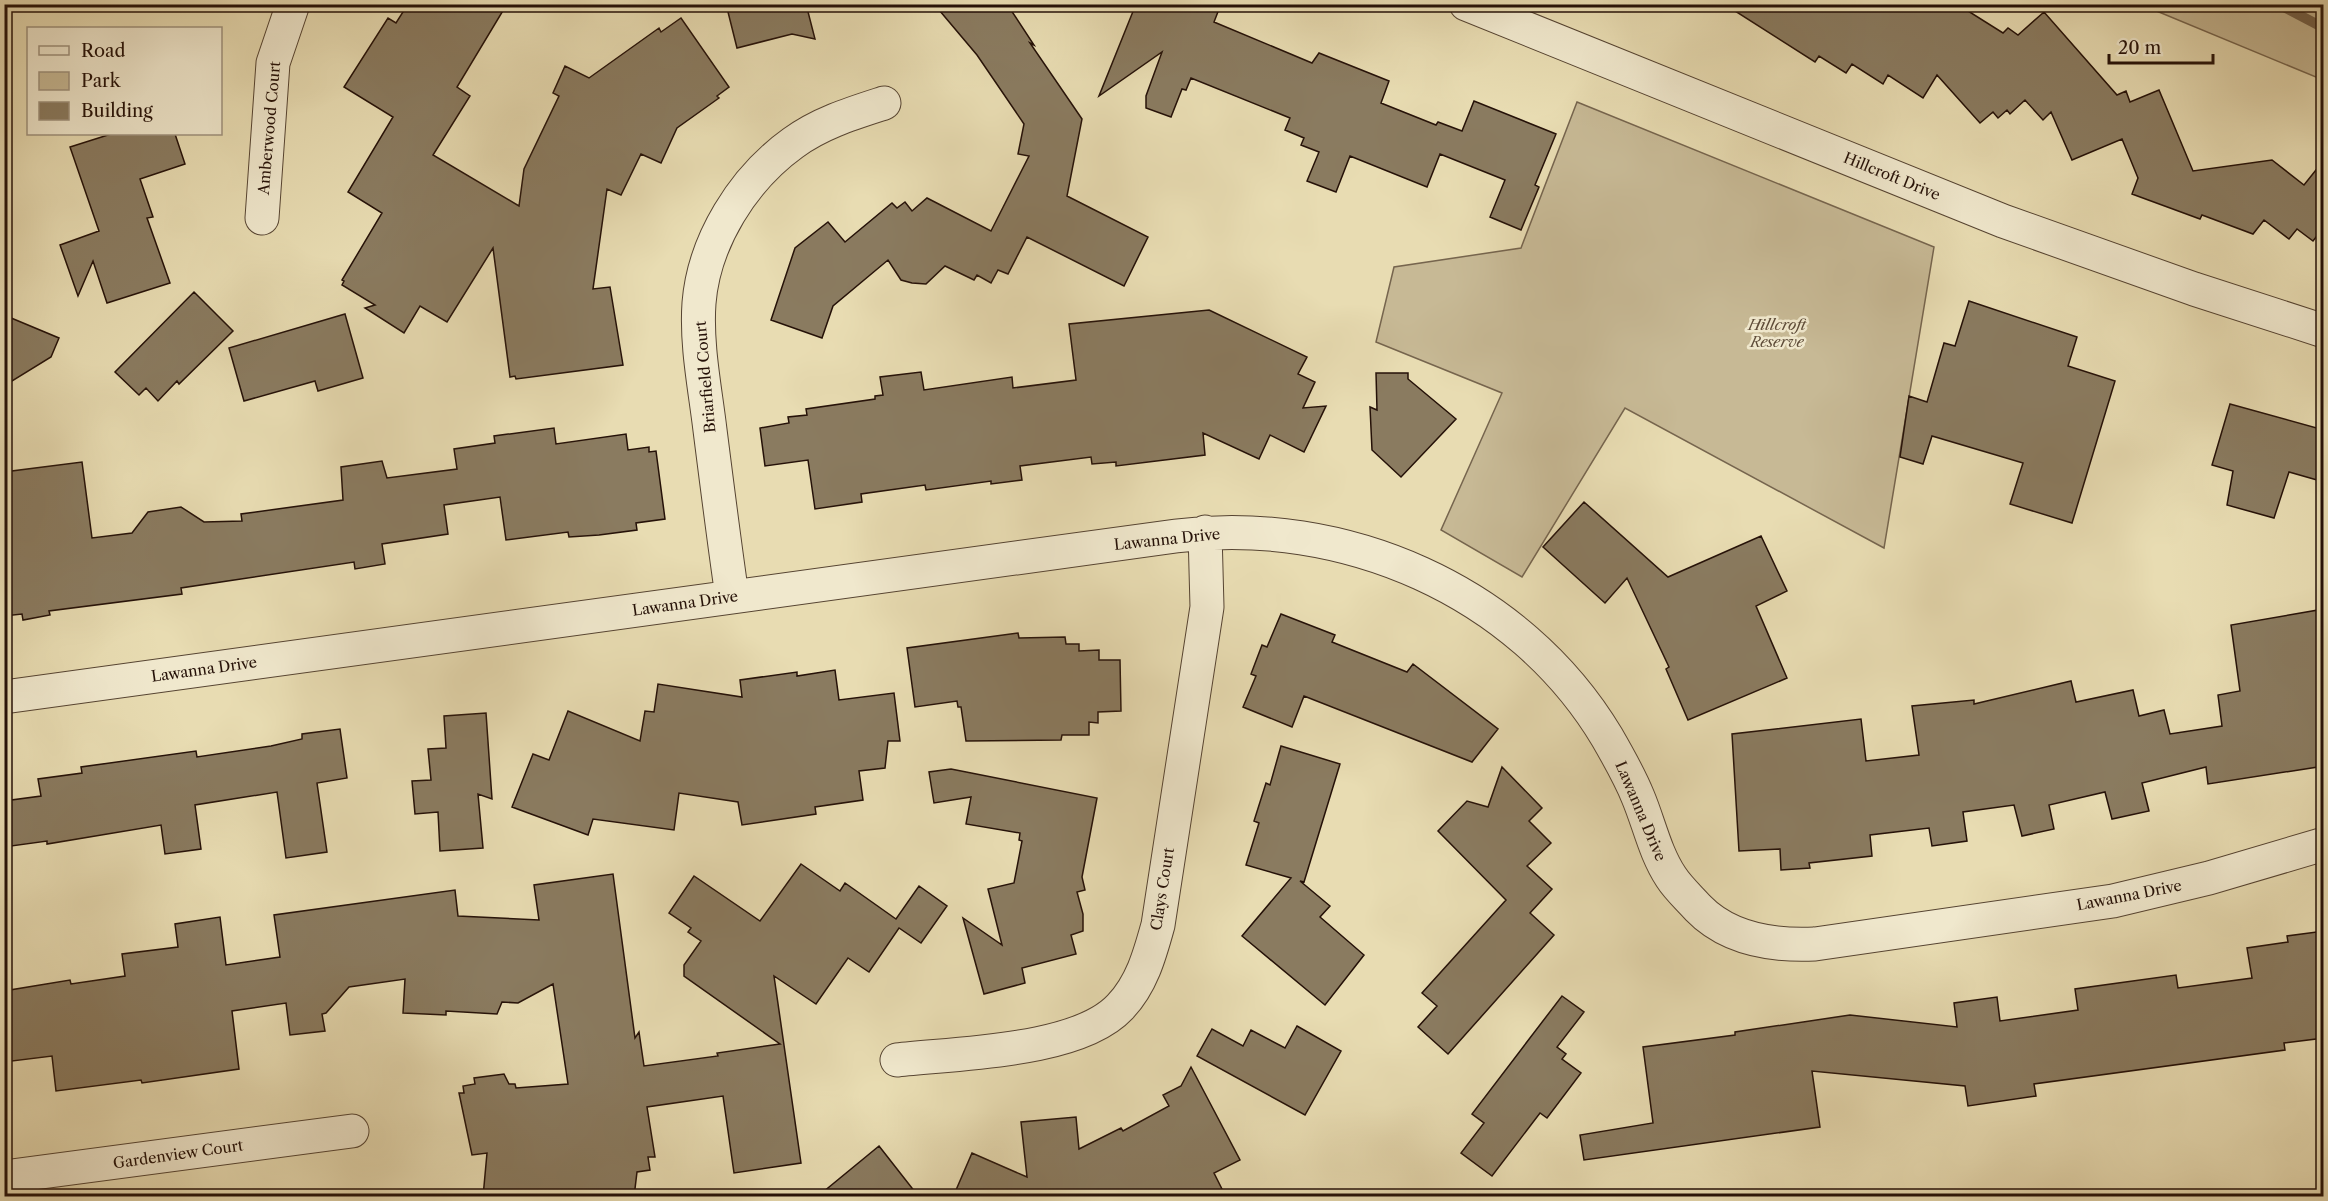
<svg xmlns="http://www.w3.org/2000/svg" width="2328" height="1201" font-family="'Libre Caslon Text',serif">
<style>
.green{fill:#c7b995;stroke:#76654e;stroke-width:1.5}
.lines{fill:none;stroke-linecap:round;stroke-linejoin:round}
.stream{stroke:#72614b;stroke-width:10}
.building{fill:#8a7b60;stroke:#251108;stroke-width:1.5}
.minor-casing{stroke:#564432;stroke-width:35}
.minor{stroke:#f0e8cd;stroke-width:33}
.labels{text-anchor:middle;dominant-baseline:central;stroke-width:5;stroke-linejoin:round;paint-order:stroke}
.street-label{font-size:15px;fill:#251108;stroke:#f0e8cd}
.park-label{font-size:15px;font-style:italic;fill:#5e4c39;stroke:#f0e8cd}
</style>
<rect width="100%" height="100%" fill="#e8dcb2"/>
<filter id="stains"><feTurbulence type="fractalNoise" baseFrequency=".00333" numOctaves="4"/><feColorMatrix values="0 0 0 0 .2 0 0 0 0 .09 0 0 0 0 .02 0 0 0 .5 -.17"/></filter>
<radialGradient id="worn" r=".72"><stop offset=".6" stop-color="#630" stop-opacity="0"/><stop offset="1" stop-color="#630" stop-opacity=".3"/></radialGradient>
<path class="green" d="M 2142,5 L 2323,5 L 2323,80 Z
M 1577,102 L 1934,247 L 1884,548 L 1625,408 L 1522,577 L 1441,530 L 1502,393 L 1376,342 L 1394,267 L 1521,248 Z"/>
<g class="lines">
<path class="stream" d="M 2278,4 L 2324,28"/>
</g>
<path class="building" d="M 408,4 L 507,4 L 457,87 L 470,96 L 433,155 L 519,206 L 524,169 L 559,96 L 553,93 L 565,66 L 589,78 L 659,28 L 661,32 L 681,18 L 729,87 L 717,96 L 719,98 L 677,128 L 661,163 L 641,154 L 621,195 L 607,189 L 593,289 L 610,287 L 623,365 L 516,379 L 515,376 L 510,377 L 493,248 L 447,322 L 420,306 L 404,333 L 365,308 L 375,305 L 342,285 L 344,281 L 342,280 L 382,213 L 348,192 L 393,117 L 344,87 L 388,18 L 396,23 Z
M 726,4 L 806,4 L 815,39 L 792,34 L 737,48 Z
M 934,4 L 1007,4 L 1034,45 L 1030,43 L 1082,119 L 1067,196 L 1148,237 L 1124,286 L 1027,237 L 1008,274 L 998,270 L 991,283 L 977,275 L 974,280 L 945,266 L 926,284 L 912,283 L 901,280 L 888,260 L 833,306 L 822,338 L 771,320 L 795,248 L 828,222 L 845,242 L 892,203 L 897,208 L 905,202 L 912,211 L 927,198 L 991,231 L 1029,156 L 1018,154 L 1024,124 L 977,55 Z
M 1136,4 L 1221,4 L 1214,22 L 1312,63 L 1319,53 L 1389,81 L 1381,103 L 1436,125 L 1438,122 L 1462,131 L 1474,101 L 1556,134 L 1535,185 L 1539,187 L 1521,230 L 1490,217 L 1505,180 L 1440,154 L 1427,187 L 1350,156 L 1336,192 L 1307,181 L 1319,152 L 1301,145 L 1304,138 L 1285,130 L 1290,118 L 1191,78 L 1186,90 L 1182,89 L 1171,117 L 1146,108 L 1146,96 L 1162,52 L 1099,96 Z
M 1724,4 L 1957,4 L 2003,33 L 2008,28 L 2018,35 L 2044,12 L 2117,95 L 2126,91 L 2130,102 L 2159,90 L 2193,171 L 2272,160 L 2304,185 L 2324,160 L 2324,227 L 2313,241 L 2297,229 L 2289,239 L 2264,220 L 2253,234 L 2202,215 L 2200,219 L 2132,194 L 2138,178 L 2122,139 L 2072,160 L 2051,112 L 2043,120 L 2025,100 L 2010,114 L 2007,110 L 1998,118 L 1993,112 L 1980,123 L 1937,75 L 1923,98 L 1888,75 L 1883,84 L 1852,64 L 1846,73 L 1819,56 L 1815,62 Z
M 111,134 L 175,134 L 185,164 L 140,179 L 153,217 L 147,218 L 170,283 L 107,303 L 93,261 L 78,296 L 60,245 L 99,231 L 70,147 Z
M 194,292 L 233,331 L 179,384 L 177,381 L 158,401 L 146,388 L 139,395 L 115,372 Z
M 1969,301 L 2077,337 L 2068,366 L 2115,381 L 2072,523 L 2010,504 L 2023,463 L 1932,436 L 1923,464 L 1900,457 L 1909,396 L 1927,402 L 1944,343 L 1955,346 Z
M 1209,310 L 1307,357 L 1298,374 L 1315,382 L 1303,408 L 1326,406 L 1304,452 L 1270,435 L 1259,459 L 1203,433 L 1205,455 L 1116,466 L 1116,462 L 1092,464 L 1091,457 L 1020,466 L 1022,480 L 991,484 L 991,481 L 926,490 L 925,485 L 861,494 L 862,502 L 815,509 L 808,460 L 765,466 L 760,428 L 789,423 L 788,417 L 807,415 L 806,409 L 875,399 L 875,396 L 883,395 L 880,377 L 921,372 L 924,390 L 1012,377 L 1013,388 L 1076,380 L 1069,324 Z
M 345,314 L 363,378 L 318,391 L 315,381 L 244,401 L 229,348 Z
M 4,315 L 59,338 L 51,357 L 4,386 Z
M 1376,373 L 1408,373 L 1408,379 L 1456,419 L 1401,477 L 1372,450 L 1370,407 L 1377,410 Z
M 2230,404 L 2324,430 L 2324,482 L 2289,472 L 2274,518 L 2227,505 L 2233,471 L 2212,465 Z
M 554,428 L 556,444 L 626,434 L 628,450 L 649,447 L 649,452 L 656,451 L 665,519 L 636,523 L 637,530 L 599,535 L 569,537 L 568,532 L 506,540 L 500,497 L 444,505 L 448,534 L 382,544 L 385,564 L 355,569 L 354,562 L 181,588 L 182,594 L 49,611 L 50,615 L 23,620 L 22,614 L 4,616 L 4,472 L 82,462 L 92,538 L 132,533 L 148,512 L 181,507 L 204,522 L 242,521 L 241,514 L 343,500 L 341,467 L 382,461 L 387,478 L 457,469 L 454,449 L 495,443 L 494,436 Z
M 1584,502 L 1668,577 L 1761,536 L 1787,591 L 1756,606 L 1787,678 L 1688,720 L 1666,669 L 1669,667 L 1627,578 L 1605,603 L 1543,547 Z
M 2324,609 L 2324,766 L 2208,784 L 2206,767 L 2142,783 L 2149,811 L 2112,819 L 2105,792 L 2049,805 L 2054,829 L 2022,836 L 2014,805 L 1963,812 L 1967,841 L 1932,846 L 1929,828 L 1870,835 L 1872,856 L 1809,863 L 1810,868 L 1781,870 L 1780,849 L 1739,851 L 1732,734 L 1861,719 L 1866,761 L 1919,755 L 1912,706 L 1974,700 L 1974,704 L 2071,681 L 2076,702 L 2133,690 L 2139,716 L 2164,710 L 2170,734 L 2222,726 L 2218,695 L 2240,691 L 2231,625 Z
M 1281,614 L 1335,635 L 1332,642 L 1407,672 L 1413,664 L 1498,729 L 1472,762 L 1304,696 L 1292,727 L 1243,707 L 1256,676 L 1251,674 L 1262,645 L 1267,647 Z
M 1018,633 L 1019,638 L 1065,637 L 1066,644 L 1079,644 L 1079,651 L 1099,650 L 1099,660 L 1120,660 L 1121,711 L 1098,712 L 1098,723 L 1089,722 L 1089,735 L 1062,735 L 1061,740 L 966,741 L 961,707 L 958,707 L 957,701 L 915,707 L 907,648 Z
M 835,670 L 839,700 L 894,693 L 900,741 L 888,741 L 885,768 L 859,771 L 863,800 L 815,807 L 816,814 L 742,825 L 738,802 L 679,793 L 674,830 L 593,819 L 588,835 L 512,807 L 533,754 L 549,760 L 568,711 L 640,741 L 645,711 L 654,712 L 658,684 L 742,697 L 740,680 L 797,672 L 797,676 Z
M 486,713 L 492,799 L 478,794 L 483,848 L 440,851 L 438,812 L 415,814 L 412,781 L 431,780 L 428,749 L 446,748 L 444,716 Z
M 340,729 L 347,778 L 317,783 L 327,852 L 286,858 L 277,792 L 195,805 L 201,849 L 165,854 L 161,825 L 47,844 L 47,841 L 4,847 L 4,801 L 41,796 L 38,779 L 82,773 L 81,767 L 196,751 L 197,757 L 271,746 L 302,739 L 302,734 Z
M 1281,746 L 1340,764 L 1304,882 L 1300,881 L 1330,906 L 1320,917 L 1364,955 L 1325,1005 L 1242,936 L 1291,878 L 1246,865 L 1259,823 L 1254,821 L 1266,783 L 1270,785 Z
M 1502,767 L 1542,808 L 1529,821 L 1551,843 L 1527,866 L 1552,889 L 1530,913 L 1554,935 L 1448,1054 L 1418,1027 L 1437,1006 L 1422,993 L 1506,900 L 1438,831 L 1467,801 L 1488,807 Z
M 951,769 L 1097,798 L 1082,877 L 1085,890 L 1077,892 L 1083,914 L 1083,931 L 1071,935 L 1076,954 L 1022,968 L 1025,983 L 984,994 L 963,918 L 1002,945 L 988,889 L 1014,883 L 1022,841 L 1019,840 L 1020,833 L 966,824 L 971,797 L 934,803 L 929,772 Z
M 801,864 L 840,891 L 845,883 L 896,919 L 919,886 L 947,906 L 921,943 L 899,928 L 869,972 L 848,958 L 816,1004 L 774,976 L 801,1163 L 734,1173 L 723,1096 L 647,1107 L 655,1157 L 648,1157 L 650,1170 L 637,1172 L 634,1197 L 483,1197 L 487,1153 L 472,1155 L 459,1093 L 464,1093 L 463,1086 L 475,1084 L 474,1078 L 504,1074 L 509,1084 L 515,1084 L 516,1088 L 568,1084 L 553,984 L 518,1003 L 502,1002 L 497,1014 L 446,1011 L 446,1015 L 403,1013 L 405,979 L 349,987 L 326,1013 L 322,1014 L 325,1031 L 290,1035 L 286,1003 L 232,1011 L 239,1069 L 142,1083 L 141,1080 L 56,1091 L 52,1056 L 4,1062 L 4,991 L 70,980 L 71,984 L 125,976 L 122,954 L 178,947 L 175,924 L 220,917 L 226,965 L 280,957 L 274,915 L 455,890 L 458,916 L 539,920 L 534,885 L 613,874 L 635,1038 L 639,1032 L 644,1066 L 718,1056 L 717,1053 L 780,1044 L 684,976 L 684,965 L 701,941 L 688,932 L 691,928 L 669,913 L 694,876 L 760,921 Z
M 2324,931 L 2324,1038 L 2284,1043 L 2285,1050 L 2034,1084 L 2036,1096 L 1968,1106 L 1965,1086 L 1812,1071 L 1820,1127 L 1584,1160 L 1580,1135 L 1653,1123 L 1643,1047 L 1735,1035 L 1735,1032 L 1850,1015 L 1957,1027 L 1954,1003 L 1997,997 L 2000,1021 L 2078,1010 L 2075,989 L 2176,975 L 2178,988 L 2252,978 L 2247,948 L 2288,942 L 2287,936 Z
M 1562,996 L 1584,1012 L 1557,1047 L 1566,1054 L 1562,1059 L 1581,1073 L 1547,1118 L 1540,1113 L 1492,1176 L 1461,1153 L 1484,1123 L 1472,1114 Z
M 1297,1026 L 1341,1051 L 1305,1115 L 1197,1056 L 1212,1029 L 1243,1046 L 1251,1030 L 1285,1048 Z
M 1191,1067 L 1240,1160 L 1214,1173 L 1226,1197 L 953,1197 L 972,1153 L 1027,1177 L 1021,1122 L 1076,1117 L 1079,1149 L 1121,1128 L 1123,1131 L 1169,1106 L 1163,1095 L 1181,1086 Z
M 879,1146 L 919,1197 L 817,1197 Z"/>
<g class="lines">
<g class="minor-casing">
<path id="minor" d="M 1466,4 L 2003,221 L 2194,289 L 2324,331
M 262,218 L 273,63 L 293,4
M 732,596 C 724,541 717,485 710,430 C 705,388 696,345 699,303 C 704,241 743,179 793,143 C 820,123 853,113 884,103
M 4,697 L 1176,536 C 1343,515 1519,590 1607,737 C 1618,756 1630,777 1638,797 C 1649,823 1655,853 1671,877 C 1678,888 1689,898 1698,908 C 1729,940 1773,946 1815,944 L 2113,901 L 2209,878 L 2324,844
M 897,1060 C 957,1053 1078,1052 1120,1007 C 1142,984 1150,954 1158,925 L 1207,607 L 1205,532
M 4,1177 L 352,1131"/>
</g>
<use href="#minor" class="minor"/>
</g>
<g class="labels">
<g class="street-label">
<text transform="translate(269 128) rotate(-85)">Amberwood Court</text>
<text transform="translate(1892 176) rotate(22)">Hillcroft Drive</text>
<text transform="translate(705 377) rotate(-95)">Briarfield Court</text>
<text transform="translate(1167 539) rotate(-6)">Lawanna Drive</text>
<text transform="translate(685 603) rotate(-8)">Lawanna Drive</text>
<text transform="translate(204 669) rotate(-8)">Lawanna Drive</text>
<text transform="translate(1641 811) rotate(67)">Lawanna Drive</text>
<text transform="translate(1162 889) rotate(-81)">Clays Court</text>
<text transform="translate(2129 895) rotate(-11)">Lawanna Drive</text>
<text transform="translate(178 1154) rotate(-8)">Gardenview Court</text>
</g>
<g class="park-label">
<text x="1777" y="324">Hillcroft<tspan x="1777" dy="17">Reserve</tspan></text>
</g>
</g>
<rect width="2328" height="1201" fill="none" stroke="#e8dcb2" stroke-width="24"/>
<rect x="6" y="6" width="2316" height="1189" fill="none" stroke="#251108" stroke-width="3"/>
<rect x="12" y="12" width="2304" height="1177" fill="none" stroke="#251108" stroke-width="1.5"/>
<rect x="27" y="27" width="195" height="108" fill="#f0e8cd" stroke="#9f927e" stroke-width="1.5"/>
<rect x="39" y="46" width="30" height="9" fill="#f0e8cd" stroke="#9f927e" stroke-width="1.5"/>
<text x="81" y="57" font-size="18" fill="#251108">Road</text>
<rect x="39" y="72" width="30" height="18" fill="#c7b995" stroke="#9f927e" stroke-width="1.5"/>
<text x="81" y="87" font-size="18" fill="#251108">Park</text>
<rect x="39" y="102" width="30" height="18" fill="#8a7b60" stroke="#9f927e" stroke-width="1.5"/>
<text x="81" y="117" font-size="18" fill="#251108">Building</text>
<path d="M2109 54v9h104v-9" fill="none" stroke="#251108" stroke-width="3"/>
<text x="2118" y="54" font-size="18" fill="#251108" stroke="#f0e8cd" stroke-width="4.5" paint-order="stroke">20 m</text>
<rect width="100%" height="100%" filter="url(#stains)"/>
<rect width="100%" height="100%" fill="url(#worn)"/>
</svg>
